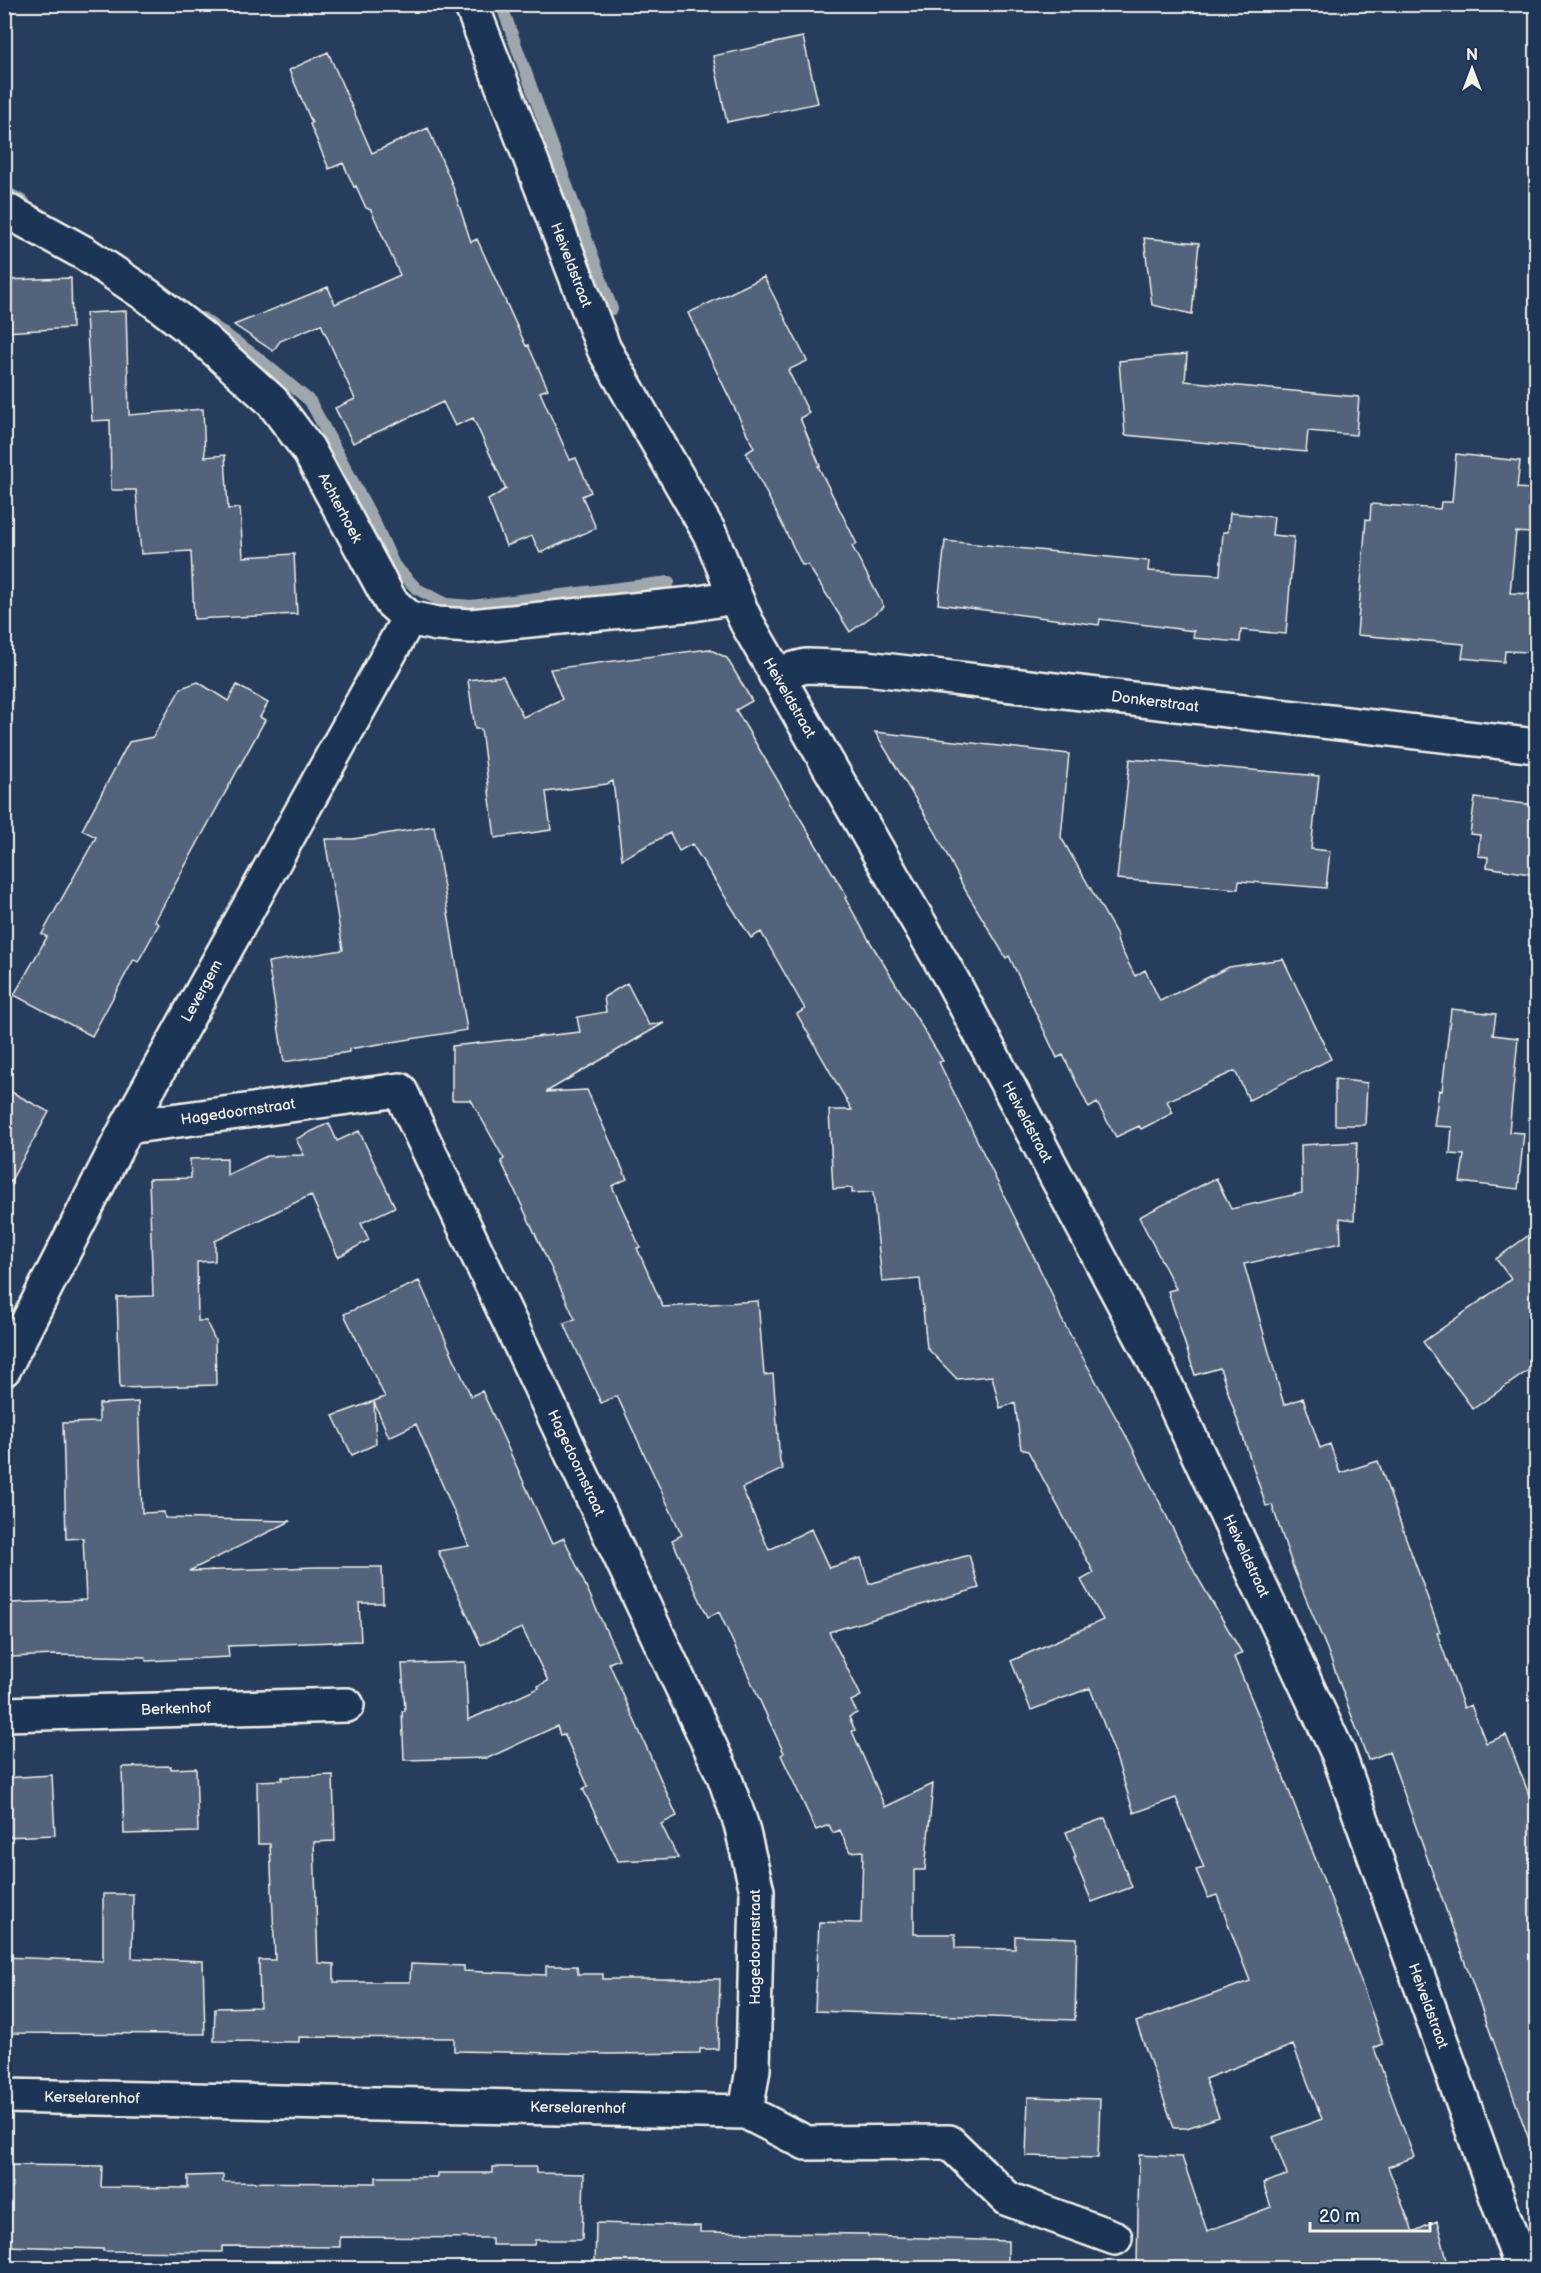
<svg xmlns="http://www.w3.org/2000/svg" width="1541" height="2273" font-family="'Balsamiq Sans',sans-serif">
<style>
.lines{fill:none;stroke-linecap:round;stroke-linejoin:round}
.stream{stroke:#9fa7ae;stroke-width:12}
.building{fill:#52647b;stroke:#f4f1e8;stroke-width:1.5}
.minor-casing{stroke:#f4f1e8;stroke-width:38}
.minor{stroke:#1d3557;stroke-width:33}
.labels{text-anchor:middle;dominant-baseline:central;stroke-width:6;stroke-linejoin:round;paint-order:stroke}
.street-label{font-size:15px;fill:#f4f1e8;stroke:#1d3557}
</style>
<rect width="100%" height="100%" fill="#263d5d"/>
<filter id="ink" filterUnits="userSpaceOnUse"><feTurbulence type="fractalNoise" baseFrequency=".0167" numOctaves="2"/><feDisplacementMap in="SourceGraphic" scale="12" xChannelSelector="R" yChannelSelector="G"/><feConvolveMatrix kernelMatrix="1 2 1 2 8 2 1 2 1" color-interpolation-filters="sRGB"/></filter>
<g filter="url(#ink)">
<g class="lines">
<path class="stream" d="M 501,4 L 612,309
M 4,191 L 24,202
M 202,318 L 257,357 L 310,401 L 375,523 L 394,565 L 417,589 L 447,604 L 471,606 L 669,582"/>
</g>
<path class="building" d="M 803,37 L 818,103 L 727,122 L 713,56 Z
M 328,52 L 372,153 L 428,128 L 452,184 L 471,242 L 477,239 L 526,346 L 528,345 L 548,389 L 540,392 L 570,460 L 576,458 L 591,492 L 582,496 L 596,528 L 540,553 L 532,536 L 506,546 L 488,500 L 506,489 L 473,418 L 455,426 L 443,402 L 353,443 L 335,408 L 355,399 L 321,324 L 280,341 L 273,351 L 234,325 L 328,287 L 335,304 L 400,275 L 371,210 L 366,208 L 356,186 L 354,187 L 343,163 L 329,169 L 310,124 L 312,123 L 289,70 Z
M 1144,238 L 1199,243 L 1192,314 L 1152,305 Z
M 764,277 L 807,361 L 788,370 L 809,413 L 800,418 L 820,466 L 818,466 L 857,544 L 852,546 L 884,607 L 850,632 L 808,565 L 802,565 L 776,512 L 746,453 L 754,448 L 688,313 Z
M 71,278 L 72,328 L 4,332 L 4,280 Z
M 126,311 L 129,415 L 203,409 L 205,457 L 225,455 L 228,509 L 240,508 L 243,557 L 294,554 L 297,614 L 194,619 L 191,551 L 141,554 L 136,490 L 111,490 L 110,420 L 92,421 L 86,313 Z
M 1187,354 L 1185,381 L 1359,397 L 1356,435 L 1308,431 L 1306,452 L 1125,435 L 1119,361 Z
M 1456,454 L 1520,461 L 1517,488 L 1529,489 L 1528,502 L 1532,502 L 1530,533 L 1516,532 L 1510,593 L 1534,594 L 1530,652 L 1505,651 L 1504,662 L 1462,658 L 1464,644 L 1357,635 L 1366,519 L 1370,520 L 1371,504 L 1440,509 L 1441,502 L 1452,502 Z
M 1230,513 L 1274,517 L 1272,535 L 1294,537 L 1286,634 L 1241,630 L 1240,642 L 1193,638 L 1194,631 L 1100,619 L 1099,625 L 938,604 L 945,541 L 1149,561 L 1148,571 L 1220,575 L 1223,532 L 1228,532 Z
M 709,649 L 727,658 L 752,701 L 736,710 L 847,897 L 845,898 L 869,940 L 943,1061 L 939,1062 L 1051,1292 L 1061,1318 L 1130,1443 L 1195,1573 L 1242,1653 L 1234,1657 L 1277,1760 L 1338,1917 L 1383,2044 L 1374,2048 L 1414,2157 L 1388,2167 L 1413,2232 L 1437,2221 L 1449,2268 L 1137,2268 L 1139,2155 L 1182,2157 L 1207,2231 L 1271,2207 L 1263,2183 L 1287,2175 L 1273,2137 L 1322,2119 L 1293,2045 L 1205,2079 L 1219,2117 L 1187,2128 L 1174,2128 L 1136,2022 L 1250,1981 L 1217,1895 L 1208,1898 L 1196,1870 L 1204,1868 L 1176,1798 L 1134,1813 L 1114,1751 L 1090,1688 L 1031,1710 L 1011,1661 L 1103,1620 L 1081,1580 L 1094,1573 L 1028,1451 L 1021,1449 L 1015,1403 L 1000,1408 L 992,1376 L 957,1379 L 927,1348 L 920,1279 L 882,1282 L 873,1192 L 852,1193 L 852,1188 L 833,1189 L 829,1110 L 852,1110 L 797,1014 L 805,1009 L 761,932 L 751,938 L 692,844 L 679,851 L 670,833 L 622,859 L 613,781 L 607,784 L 546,792 L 551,830 L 495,838 L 481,729 L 475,729 L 468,680 L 503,676 L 523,717 L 562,699 L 550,669 Z
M 198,682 L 228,701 L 237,685 L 268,703 L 260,717 L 265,720 L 155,921 L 159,924 L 138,962 L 134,959 L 92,1036 L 14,995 L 47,937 L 42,934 L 96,837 L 82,830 L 129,742 L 153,737 L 181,688 Z
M 875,732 L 1069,754 L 1061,837 L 1116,933 L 1118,943 L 1135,976 L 1145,970 L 1160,1001 L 1229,967 L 1283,959 L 1331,1059 L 1249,1100 L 1235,1071 L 1167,1101 L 1173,1113 L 1141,1129 L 1139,1126 L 1116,1137 L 1097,1103 L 1089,1108 L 1063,1055 L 1057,1058 L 1009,956 L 1006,958 L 964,888 L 936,833 Z
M 1130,759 L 1319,776 L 1311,849 L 1330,851 L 1326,888 L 1239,881 L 1238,889 L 1117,879 Z
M 1475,798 L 1536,805 L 1536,875 L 1487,867 L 1488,857 L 1478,856 L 1480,835 L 1470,834 Z
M 434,826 L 467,1030 L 349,1049 L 349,1052 L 284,1062 L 268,962 L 343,950 L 325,839 L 353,839 Z
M 627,983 L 649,1025 L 664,1023 L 546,1092 L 587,1090 L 627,1179 L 612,1186 L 640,1247 L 637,1248 L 663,1307 L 758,1301 L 764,1375 L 773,1374 L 780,1462 L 783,1469 L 742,1488 L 769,1550 L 811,1529 L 829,1568 L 861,1558 L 869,1584 L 969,1555 L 979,1588 L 829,1632 L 861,1696 L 851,1701 L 857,1713 L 849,1717 L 855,1730 L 852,1731 L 885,1807 L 933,1784 L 925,1870 L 914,1870 L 914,1934 L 955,1934 L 955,1948 L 1015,1949 L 1015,1936 L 1077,1938 L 1075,2020 L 815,2011 L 819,1922 L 861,1923 L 863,1851 L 850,1852 L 840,1830 L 833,1833 L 829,1825 L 816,1830 L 781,1755 L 784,1753 L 719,1612 L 708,1617 L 672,1540 L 682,1535 L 617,1396 L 601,1403 L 564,1323 L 575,1319 L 501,1161 L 504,1159 L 471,1100 L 452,1100 L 452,1046 L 580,1032 L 577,1017 L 606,1012 L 604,997 Z
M 1451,1009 L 1496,1014 L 1493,1035 L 1518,1038 L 1509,1132 L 1524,1133 L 1518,1189 L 1460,1182 L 1464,1155 L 1450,1154 L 1452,1127 L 1434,1126 L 1439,1090 L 1442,1091 Z
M 1335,1079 L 1367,1083 L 1365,1125 L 1335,1125 Z
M 4,1088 L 49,1112 L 4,1193 Z
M 329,1123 L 337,1141 L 359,1131 L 395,1207 L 361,1223 L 369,1240 L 338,1257 L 311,1195 L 215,1241 L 215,1261 L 197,1262 L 198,1321 L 206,1321 L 215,1340 L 216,1385 L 120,1388 L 117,1297 L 153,1296 L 149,1179 L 191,1178 L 190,1159 L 227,1158 L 227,1175 L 267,1156 L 304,1155 L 296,1139 Z
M 1357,1142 L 1354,1220 L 1340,1218 L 1341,1243 L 1244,1264 L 1284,1405 L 1303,1398 L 1320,1448 L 1330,1444 L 1340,1473 L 1378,1461 L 1440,1632 L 1437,1633 L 1464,1708 L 1471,1705 L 1486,1743 L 1506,1735 L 1536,1813 L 1536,2148 L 1532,2148 L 1389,1752 L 1368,1760 L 1327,1649 L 1294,1570 L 1272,1505 L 1266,1506 L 1220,1368 L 1195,1375 L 1168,1291 L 1176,1289 L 1139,1217 L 1216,1178 L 1231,1209 L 1302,1193 L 1301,1145 Z
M 1536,1230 L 1536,1365 L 1473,1409 L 1423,1342 L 1511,1279 L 1496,1259 Z
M 419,1281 L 471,1396 L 482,1391 L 552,1544 L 564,1538 L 619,1659 L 609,1663 L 677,1816 L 661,1824 L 678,1858 L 618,1861 L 583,1789 L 588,1786 L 564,1734 L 560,1735 L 557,1726 L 488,1758 L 404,1760 L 402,1711 L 405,1711 L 402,1664 L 465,1662 L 468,1720 L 539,1688 L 538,1686 L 548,1681 L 522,1628 L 481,1645 L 438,1551 L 469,1546 L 416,1424 L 389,1437 L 374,1402 L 376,1444 L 352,1455 L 333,1416 L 385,1397 L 344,1314 Z
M 138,1402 L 142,1513 L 164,1512 L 165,1518 L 291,1521 L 189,1571 L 316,1567 L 382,1567 L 383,1603 L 359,1603 L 361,1641 L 228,1646 L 229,1657 L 146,1661 L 145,1657 L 54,1655 L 12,1657 L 10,1603 L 86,1600 L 83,1538 L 66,1539 L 63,1423 L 99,1422 L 99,1404 Z
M 171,1766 L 171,1769 L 196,1768 L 198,1832 L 124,1834 L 122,1767 Z
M 52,1775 L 55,1835 L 4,1837 L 4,1778 Z
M 333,1775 L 335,1841 L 314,1842 L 318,1963 L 334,1964 L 334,1982 L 410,1982 L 411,1964 L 464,1966 L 464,1971 L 546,1975 L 546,1966 L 577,1966 L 578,1974 L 603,1974 L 603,1979 L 720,1979 L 718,2049 L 700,2049 L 700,2053 L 609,2054 L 454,2051 L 454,2038 L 299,2037 L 299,2042 L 214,2041 L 215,2008 L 260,2007 L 259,1960 L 275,1960 L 270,1844 L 258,1844 L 257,1781 L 282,1780 L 282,1777 Z
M 1105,1818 L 1132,1887 L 1092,1902 L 1074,1858 L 1076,1857 L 1066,1832 Z
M 103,1894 L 133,1894 L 132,1958 L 203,1961 L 205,2034 L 4,2033 L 4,1957 L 103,1961 Z
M 1028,2097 L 1100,2099 L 1098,2158 L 1026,2156 Z
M 4,2165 L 102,2166 L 101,2187 L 188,2188 L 188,2176 L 223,2175 L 223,2182 L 376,2183 L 376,2177 L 437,2177 L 437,2173 L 493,2173 L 493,2167 L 536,2167 L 536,2173 L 584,2174 L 582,2240 L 535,2240 L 534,2245 L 492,2245 L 492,2238 L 340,2237 L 340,2247 L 222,2246 L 222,2252 L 103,2251 L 103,2249 L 4,2246 Z
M 596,2223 L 700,2226 L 700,2232 L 868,2234 L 868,2236 L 1008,2241 L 1008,2268 L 595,2268 Z"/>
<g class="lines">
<g class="minor-casing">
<path id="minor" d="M 471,4 L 604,349 L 709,532 C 723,562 732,593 747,623 L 953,982 L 1155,1362 L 1338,1753 L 1522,2268
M 4,209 L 84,253 L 148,296 L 201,337 L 272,401 L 308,449 L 391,602 L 409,618 L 437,624 L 471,626 L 693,604 L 734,597
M 775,674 L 806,666 L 866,668 L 1536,746
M 127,1127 L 400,1090 L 724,1776 L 741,1824 L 757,1891 L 753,2069 L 746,2112
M 4,1369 L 127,1127 L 409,618
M 4,1714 L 347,1705
M 4,2096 L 746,2112 L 806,2143 L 949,2142 L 1008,2199 L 1115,2238"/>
</g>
<use href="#minor" class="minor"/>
</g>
</g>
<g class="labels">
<g class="street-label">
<text transform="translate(571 265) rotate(69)">Heiveldstraat</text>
<text transform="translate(340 508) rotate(62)">Achterhoek</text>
<text transform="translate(789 698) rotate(60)">Heiveldstraat</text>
<text transform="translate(1155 702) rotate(7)">Donkerstraat</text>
<text transform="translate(202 991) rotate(-61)">Levergem</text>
<text transform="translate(238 1112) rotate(-8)">Hagedoornstraat</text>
<text transform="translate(1027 1122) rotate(62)">Heiveldstraat</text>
<text transform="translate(576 1463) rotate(65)">Hagedoornstraat</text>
<text transform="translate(1246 1556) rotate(65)">Heiveldstraat</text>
<text transform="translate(176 1709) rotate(-2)">Berkenhof</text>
<text transform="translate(755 1947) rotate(-90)">Hagedoornstraat</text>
<text transform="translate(1428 2006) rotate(70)">Heiveldstraat</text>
<text transform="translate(92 2098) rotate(1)">Kerselarenhof</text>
<text transform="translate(578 2108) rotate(1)">Kerselarenhof</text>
</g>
</g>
<rect width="1541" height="2273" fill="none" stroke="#1d3557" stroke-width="24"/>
<rect x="12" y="12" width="1517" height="2249" fill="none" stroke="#f4f1e8" stroke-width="2" filter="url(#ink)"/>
<g transform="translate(1472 69)" stroke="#1d3557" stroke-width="4.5" paint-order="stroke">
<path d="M0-4.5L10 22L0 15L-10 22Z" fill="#f4f1e8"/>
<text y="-9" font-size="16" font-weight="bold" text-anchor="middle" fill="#f4f1e8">N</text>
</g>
<path d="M1310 2222v9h120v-9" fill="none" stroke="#f4f1e8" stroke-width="3"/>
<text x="1319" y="2222" font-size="18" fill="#f4f1e8" stroke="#1d3557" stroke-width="4.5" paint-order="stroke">20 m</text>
</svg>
